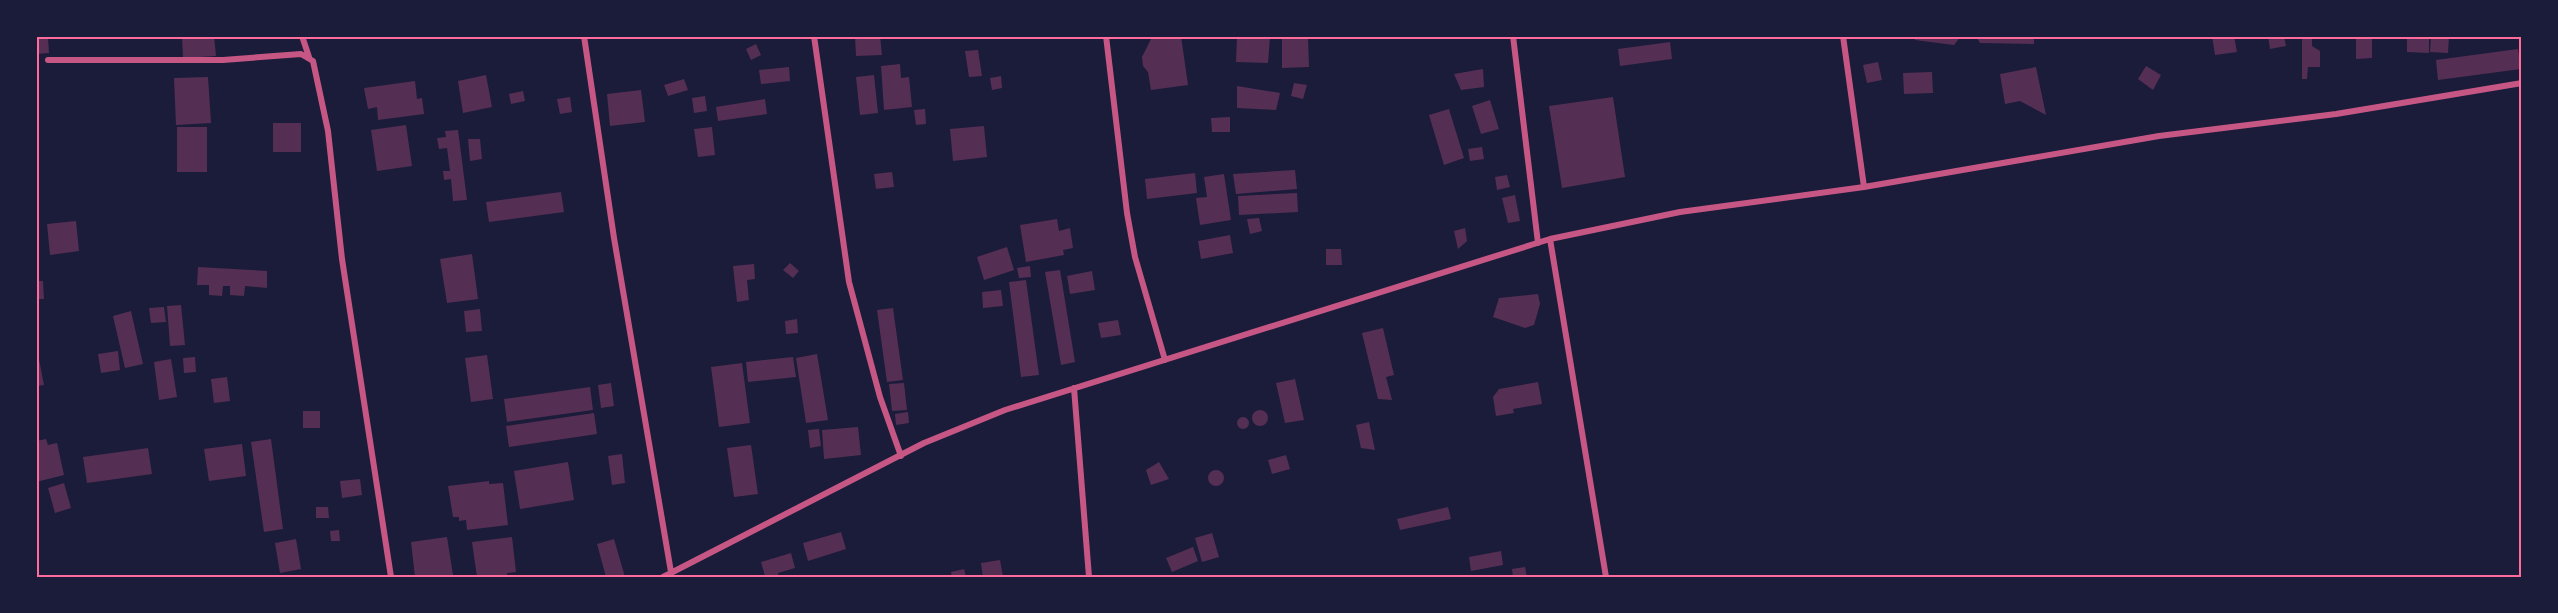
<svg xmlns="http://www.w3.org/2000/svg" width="2558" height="613" font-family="'Sofia Sans Condensed',sans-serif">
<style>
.building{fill:#542f53}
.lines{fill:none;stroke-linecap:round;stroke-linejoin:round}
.minor{stroke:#c65784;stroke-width:6}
.neatline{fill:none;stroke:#ff6b9d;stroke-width:2}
</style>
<rect width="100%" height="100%" fill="#1b1b3a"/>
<path class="building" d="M 182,36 L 214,36 L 216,56 L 183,58 Z
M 855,36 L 880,36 L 882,55 L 856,56 Z
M 1181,36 L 1188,85 L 1151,90 L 1148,72 L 1143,66 L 1142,57 L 1152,37 Z
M 1237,36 L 1270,37 L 1268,63 L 1236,62 Z
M 1915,36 L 1961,36 L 1954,45 L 1915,40 Z
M 1976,36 L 2034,36 L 2034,44 L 1980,43 Z
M 2212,36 L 2234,36 L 2237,52 L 2215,55 Z
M 2268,36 L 2284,36 L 2286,46 L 2270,49 Z
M 2302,36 L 2312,36 L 2312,46 L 2320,51 L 2320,67 L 2308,67 L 2307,79 L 2302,79 Z
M 2356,36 L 2372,36 L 2372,58 L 2356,59 Z
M 2407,36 L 2429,36 L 2429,53 L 2407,52 Z
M 2431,36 L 2449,36 L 2448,53 L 2430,52 Z
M 1308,37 L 1309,67 L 1282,68 L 1282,38 Z
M 48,38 L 49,53 L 36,54 L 36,39 Z
M 1670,42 L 1672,59 L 1620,66 L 1618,49 Z
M 756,44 L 761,55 L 751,60 L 746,49 Z
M 2518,49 L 2521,69 L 2438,80 L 2436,60 Z
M 978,50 L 982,76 L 969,77 L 965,51 Z
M 1878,62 L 1882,80 L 1867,83 L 1863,65 Z
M 900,64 L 901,78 L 909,77 L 912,107 L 884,110 L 881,66 Z
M 2146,66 L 2161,75 L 2153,90 L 2138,79 Z
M 789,67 L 790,81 L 761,84 L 759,70 Z
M 2036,67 L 2046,115 L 2020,101 L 2005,104 L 2000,74 Z
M 1483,69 L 1484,87 L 1461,90 L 1454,74 Z
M 1932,72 L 1933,93 L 1904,94 L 1903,73 Z
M 486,75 L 492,107 L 463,113 L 458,81 Z
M 874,75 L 878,113 L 860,115 L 856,77 Z
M 1001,76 L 1002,88 L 992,90 L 990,78 Z
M 208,77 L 211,123 L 176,125 L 174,78 Z
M 684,79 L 688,90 L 668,96 L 664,85 Z
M 415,81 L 417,99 L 422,98 L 424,114 L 378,120 L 377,107 L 368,109 L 364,88 Z
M 1294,83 L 1307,85 L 1303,99 L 1291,96 Z
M 1237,86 L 1280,93 L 1276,110 L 1237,108 Z
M 641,90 L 645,122 L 610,126 L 607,94 Z
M 523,91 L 525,101 L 511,104 L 509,94 Z
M 705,96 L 707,111 L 694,113 L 692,98 Z
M 570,97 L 572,112 L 560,114 L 557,99 Z
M 1613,97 L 1625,177 L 1562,188 L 1549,106 Z
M 765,99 L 767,114 L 718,121 L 716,107 Z
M 1490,100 L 1499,129 L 1481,134 L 1472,106 Z
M 925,109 L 926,124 L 916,125 L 914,110 Z
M 1449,109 L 1464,158 L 1444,165 L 1429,115 Z
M 1230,117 L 1230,132 L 1212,132 L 1211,118 Z
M 273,123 L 301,123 L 301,152 L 273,152 Z
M 406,125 L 412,166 L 377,171 L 371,130 Z
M 984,126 L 987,157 L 953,161 L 950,129 Z
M 177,127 L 207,127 L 207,172 L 177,172 Z
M 712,127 L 715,155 L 698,157 L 694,129 Z
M 458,130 L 467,200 L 453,201 L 451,179 L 444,180 L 443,171 L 450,171 L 447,148 L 439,149 L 437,138 L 446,137 L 445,131 Z
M 468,139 L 480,139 L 482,159 L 470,161 Z
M 1482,147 L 1484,159 L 1470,161 L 1468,149 Z
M 1295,170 L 1297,189 L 1236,194 L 1233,174 Z
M 892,172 L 894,187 L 876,189 L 874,174 Z
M 1195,173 L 1197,193 L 1147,199 L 1145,179 Z
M 1224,174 L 1231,220 L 1200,225 L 1196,198 L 1207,197 L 1204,177 Z
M 1507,175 L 1510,187 L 1497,190 L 1495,177 Z
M 561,192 L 564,212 L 489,222 L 486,202 Z
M 1297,193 L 1298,212 L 1239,215 L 1238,196 Z
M 1515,195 L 1520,221 L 1508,223 L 1502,198 Z
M 1259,218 L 1262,231 L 1250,234 L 1247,219 Z
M 1057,219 L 1059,231 L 1070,228 L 1073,248 L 1063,250 L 1064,255 L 1026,262 L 1020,225 Z
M 76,221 L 79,251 L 50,255 L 47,224 Z
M 1465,228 L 1467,241 L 1458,249 L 1454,231 Z
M 1230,235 L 1233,253 L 1201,259 L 1198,241 Z
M 1007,247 L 1014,270 L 984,280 L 977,257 Z
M 1326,249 L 1341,249 L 1342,265 L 1326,265 Z
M 472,254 L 478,299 L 447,303 L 440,259 Z
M 790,263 L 799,271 L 793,278 L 783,270 Z
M 754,264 L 755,279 L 747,280 L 749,300 L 737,302 L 733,266 Z
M 1030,266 L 1031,277 L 1019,278 L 1017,268 Z
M 198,267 L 267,271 L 267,288 L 245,286 L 244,296 L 230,295 L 230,286 L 223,286 L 222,296 L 209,295 L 209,285 L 197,285 Z
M 1060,270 L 1075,362 L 1061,365 L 1045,272 Z
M 1092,271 L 1095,290 L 1070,294 L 1067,276 Z
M 1026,280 L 1039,375 L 1021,377 L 1009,282 Z
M 36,281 L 43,281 L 44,299 L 36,299 Z
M 1001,290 L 1003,306 L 983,308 L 982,292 Z
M 1538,294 L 1540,304 L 1534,325 L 1525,328 L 1493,317 L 1499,298 Z
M 181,305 L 185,345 L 170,346 L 167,306 Z
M 164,307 L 166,322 L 151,323 L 149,308 Z
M 893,308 L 903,380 L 887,382 L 877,310 Z
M 480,309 L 482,331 L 466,332 L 464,311 Z
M 131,311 L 143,364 L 125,368 L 113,316 Z
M 797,319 L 798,333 L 786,334 L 785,321 Z
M 1118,320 L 1121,335 L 1101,338 L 1098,323 Z
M 1383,328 L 1394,375 L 1386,377 L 1392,400 L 1378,399 L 1362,333 Z
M 36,344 L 44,385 L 36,386 Z
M 118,351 L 120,370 L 101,373 L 98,354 Z
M 817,354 L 828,420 L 806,423 L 796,358 Z
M 487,355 L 493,399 L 471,402 L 465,358 Z
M 195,357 L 196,372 L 184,373 L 183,358 Z
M 793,357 L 796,377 L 748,382 L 746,362 Z
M 171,359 L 177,397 L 159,400 L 154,362 Z
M 742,363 L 750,423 L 719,427 L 711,367 Z
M 227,377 L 230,401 L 214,403 L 211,379 Z
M 1295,379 L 1304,420 L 1285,423 L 1276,383 Z
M 1538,382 L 1542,404 L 1513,409 L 1514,413 L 1496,416 L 1493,397 L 1499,389 Z
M 611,383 L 614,406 L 601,408 L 598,385 Z
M 904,383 L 907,410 L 892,411 L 889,384 Z
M 590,387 L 593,410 L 507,422 L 504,399 Z
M1252 418a8 8 0 1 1 16 0a8 8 0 1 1-16 0Z
M 303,411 L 320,411 L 320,428 L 303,428 Z
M 908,412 L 909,423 L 896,425 L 895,414 Z
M 594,413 L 597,434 L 509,447 L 506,426 Z
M1237 423a6 6 0 1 1 12 0a6 6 0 1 1-12 0Z
M 1369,422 L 1375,450 L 1361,448 L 1356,425 Z
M 858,427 L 861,455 L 824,459 L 822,430 Z
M 819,429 L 821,446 L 810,448 L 808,430 Z
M 46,439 L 48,445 L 57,443 L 64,475 L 36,482 L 36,441 Z
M 271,439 L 283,529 L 264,532 L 251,442 Z
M 242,444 L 246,476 L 209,481 L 204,449 Z
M 751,445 L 758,494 L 734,497 L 727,448 Z
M 148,448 L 152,474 L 87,483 L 83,457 Z
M 622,454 L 625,483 L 612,485 L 608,456 Z
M 1286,455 L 1290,469 L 1272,474 L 1268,460 Z
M 568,462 L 574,500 L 520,509 L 514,471 Z
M 1159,462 L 1169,479 L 1151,485 L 1146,470 Z
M1208 478a8 8 0 1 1 16 0a8 8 0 1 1-16 0Z
M 360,479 L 362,495 L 342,498 L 340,481 Z
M 489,481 L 489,484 L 503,483 L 508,525 L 467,530 L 466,520 L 459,521 L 459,517 L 453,517 L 448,486 Z
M 64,483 L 71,508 L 55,513 L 48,488 Z
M 316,507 L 328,507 L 329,518 L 316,518 Z
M 1448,507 L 1451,519 L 1400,530 L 1397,519 Z
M 339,530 L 340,541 L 331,541 L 330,531 Z
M 841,532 L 846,549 L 808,561 L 803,543 Z
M 1212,533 L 1219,557 L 1202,562 L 1195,538 Z
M 447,537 L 453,575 L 415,577 L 411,542 Z
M 512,537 L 516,572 L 507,573 L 507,577 L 477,577 L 472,542 Z
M 296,539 L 301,569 L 280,573 L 275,543 Z
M 614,539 L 625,577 L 606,577 L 597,544 Z
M 1193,547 L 1198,561 L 1172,572 L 1166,558 Z
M 1501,551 L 1503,565 L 1471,571 L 1469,557 Z
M 791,553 L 795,568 L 778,573 L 779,577 L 765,576 L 761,562 Z
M 1000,560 L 1003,577 L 983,577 L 981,563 Z
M 1525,567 L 1527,577 L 1513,577 L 1512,569 Z
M 964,569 L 966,577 L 952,577 L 951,572 Z"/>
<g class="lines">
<path class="minor" d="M 302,36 L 309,57
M 584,36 L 614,238 L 671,572
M 814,36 L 849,282 L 880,397 L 901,456
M 1106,36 L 1127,213 L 1135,257 L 1165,360
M 1513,36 L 1538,243
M 1843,36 L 1864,187
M 48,60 L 223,60 L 301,54 L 313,61 L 328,131 L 342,259 L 391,577
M 1550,239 L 1606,577
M 1074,388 L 1089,577
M 663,577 L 924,443 L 1005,410 L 1550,239 L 1680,212 L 1864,187 L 2159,136 L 2336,114 L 2522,83"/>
</g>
<rect width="2558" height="613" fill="none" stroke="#1b1b3a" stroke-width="75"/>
<rect x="38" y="38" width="2482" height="538" class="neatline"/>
</svg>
